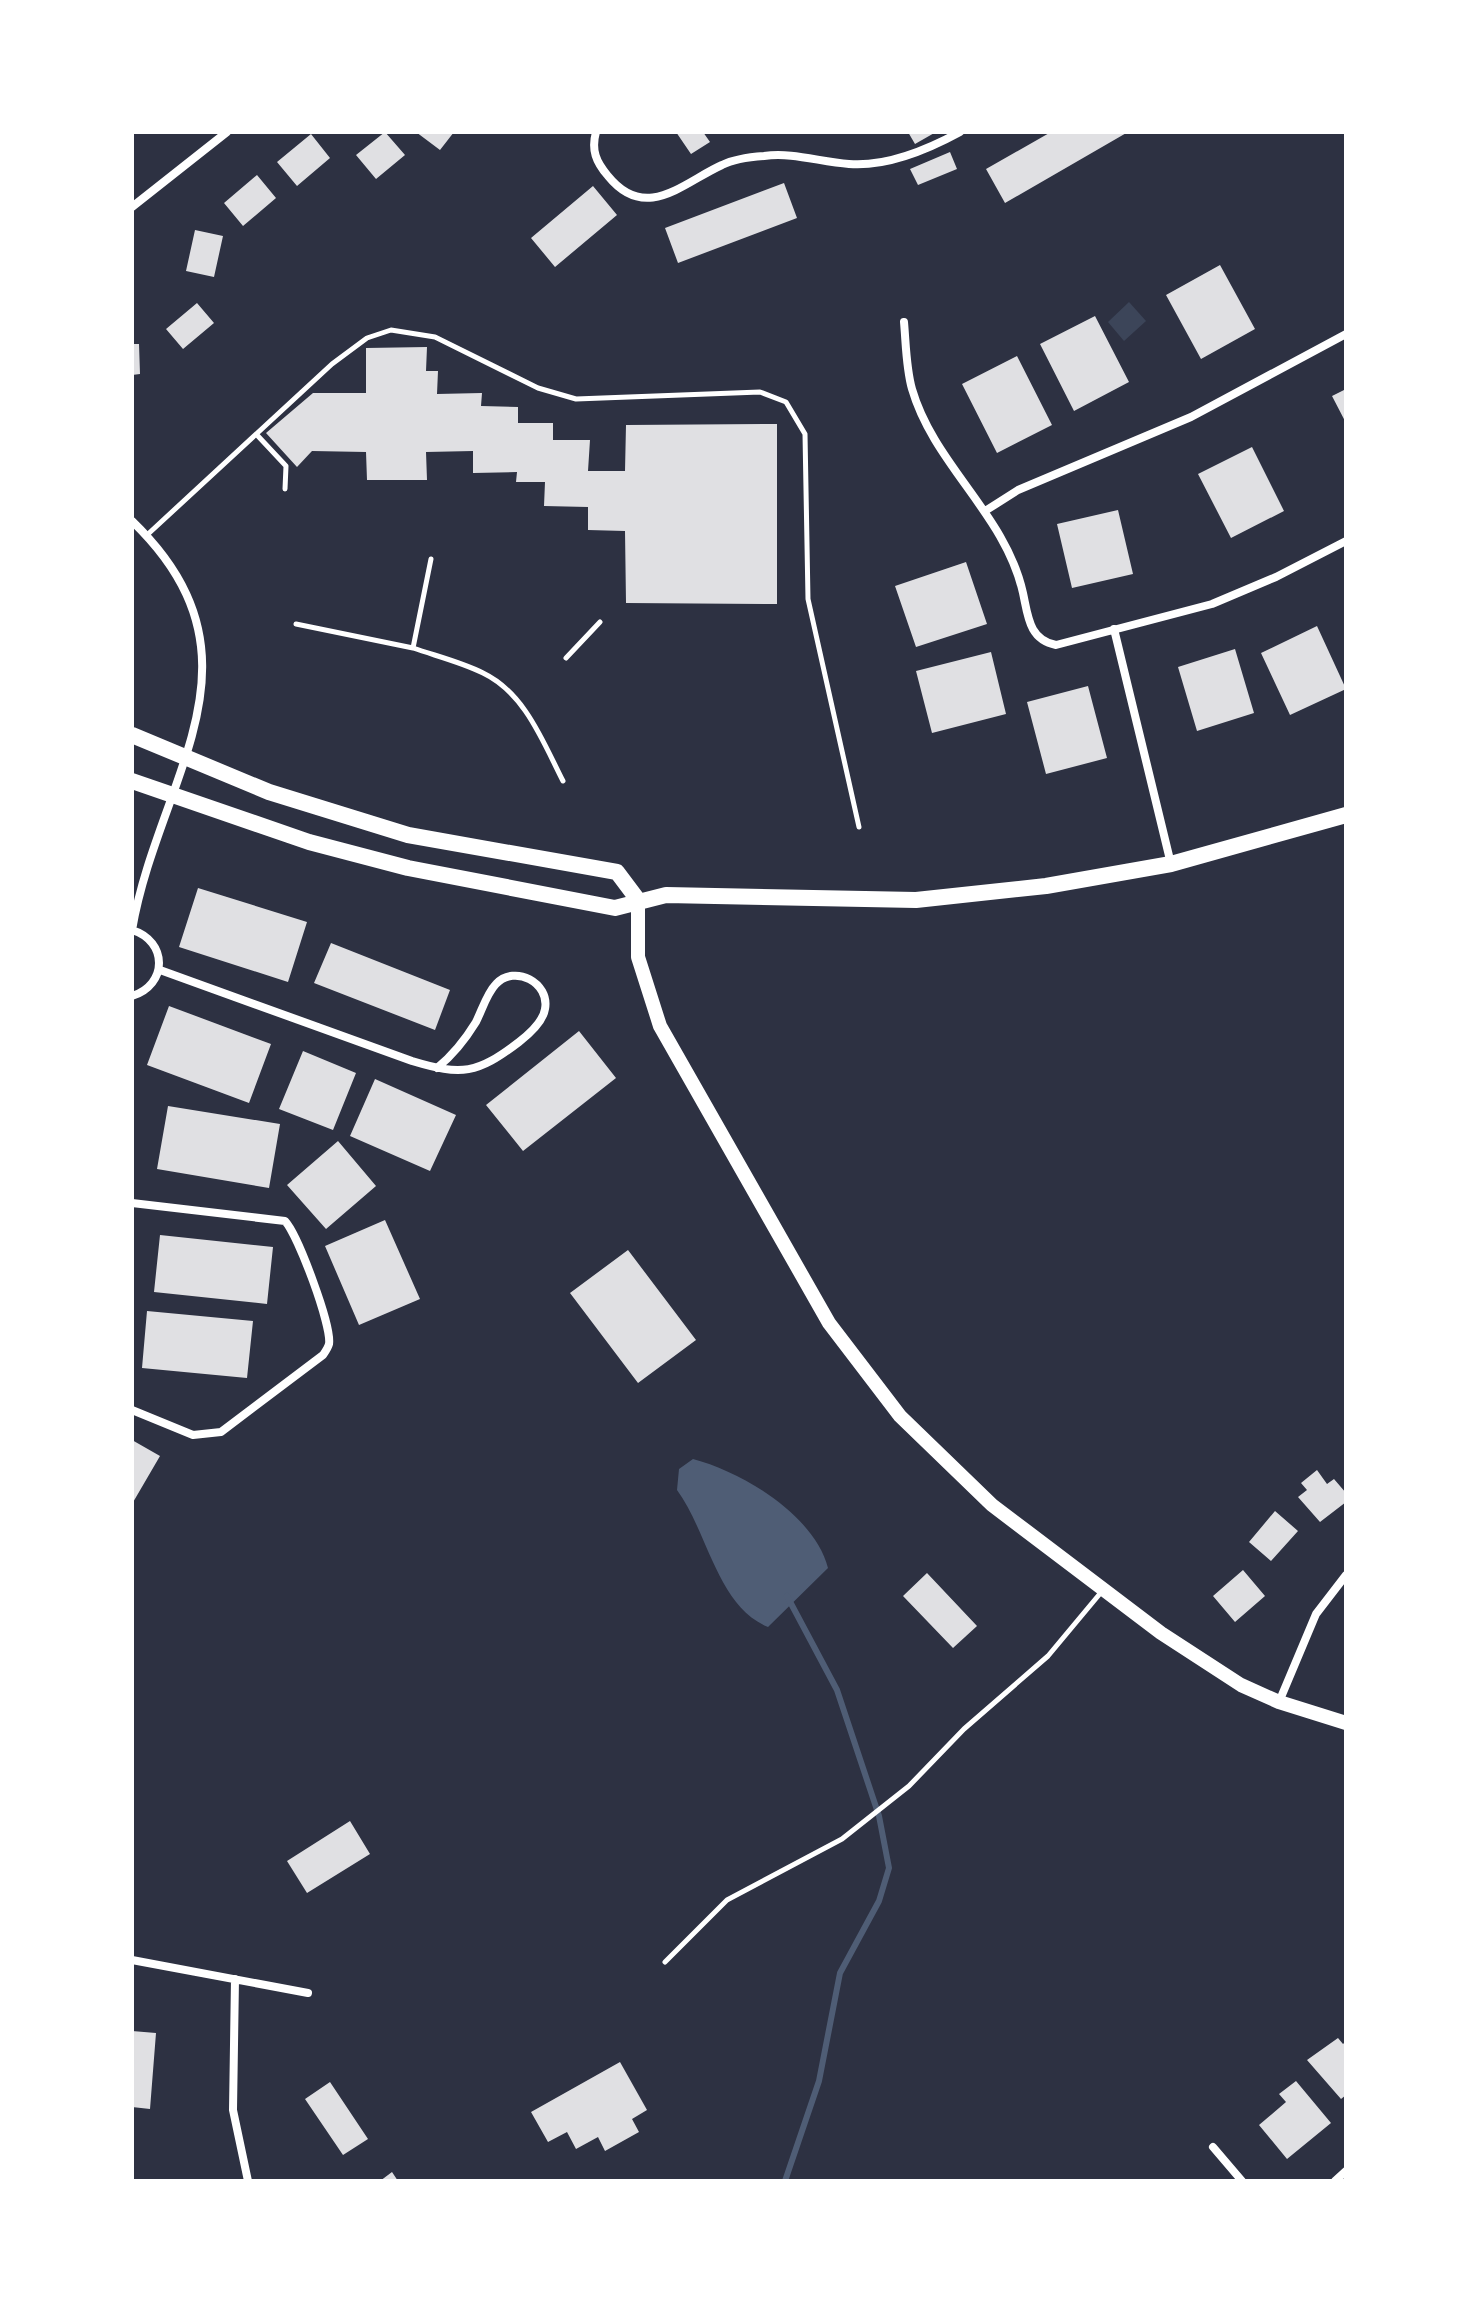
<svg xmlns="http://www.w3.org/2000/svg" width="1478" height="2313" font-family="'Work Sans',sans-serif">
<style>
.green{fill:#3c4559}
.water{fill:#4f5d75}
.lines{fill:none;stroke-linecap:round;stroke-linejoin:round}
.stream{stroke:#4f5d75;stroke-width:6}
.building{fill:#e0e0e3}
.service{stroke:#fff;stroke-width:5}
.minor{stroke:#fff;stroke-width:8}
.tertiary{stroke:#fff;stroke-width:14}
.primary{stroke:#fff;stroke-width:16}
</style>
<rect width="100%" height="100%" fill="#2d3142"/>
<path class="green" d="M 1129,302 L 1146,321 L 1124,341 L 1108,322 Z"/>
<path class="water" d="M 693,1459 C 743,1472 815,1516 828,1568 L 768,1627 C 717,1606 708,1532 677,1490 L 679,1469 Z"/>
<g class="lines">
<path class="stream" d="M 785,2181 L 819,2081 L 840,1973 L 879,1901 L 889,1868 L 879,1816 L 837,1690 L 787,1596"/>
</g>
<path class="building" d="M 385,132 L 405,155 L 376,179 L 356,155 Z
M 416,132 L 454,132 L 440,150 Z
M 676,132 L 703,132 L 710,142 L 691,154 Z
M 908,132 L 936,132 L 915,144 Z
M 1051,132 L 1128,132 L 1005,203 L 986,169 Z
M 311,134 L 330,158 L 297,186 L 277,162 Z
M 950,152 L 957,169 L 918,185 L 910,169 Z
M 257,175 L 276,198 L 243,226 L 224,203 Z
M 784,183 L 797,218 L 678,263 L 665,228 Z
M 593,186 L 617,215 L 555,267 L 531,238 Z
M 195,230 L 223,236 L 214,277 L 186,271 Z
M 1220,265 L 1255,329 L 1201,359 L 1166,295 Z
M 197,303 L 214,323 L 183,349 L 166,329 Z
M 1095,316 L 1129,382 L 1074,411 L 1040,344 Z
M 132,344 L 139,344 L 140,374 L 132,375 Z
M 427,347 L 426,371 L 438,371 L 437,394 L 482,393 L 481,406 L 518,407 L 518,423 L 553,423 L 553,440 L 590,440 L 588,471 L 625,471 L 626,425 L 777,424 L 777,604 L 626,603 L 625,531 L 588,530 L 588,507 L 544,506 L 545,482 L 516,482 L 517,472 L 473,473 L 473,451 L 426,452 L 427,480 L 367,480 L 366,452 L 312,451 L 297,467 L 266,433 L 313,393 L 366,393 L 366,348 Z
M 1017,356 L 1052,425 L 997,453 L 962,384 Z
M 1346,389 L 1346,423 L 1332,396 Z
M 1252,447 L 1284,511 L 1231,538 L 1198,474 Z
M 1118,510 L 1133,574 L 1072,588 L 1057,524 Z
M 966,562 L 987,624 L 916,647 L 895,586 Z
M 1317,626 L 1346,689 L 1290,715 L 1261,653 Z
M 1235,649 L 1254,713 L 1197,731 L 1178,667 Z
M 991,652 L 1006,714 L 932,733 L 916,671 Z
M 1088,686 L 1107,758 L 1046,774 L 1027,702 Z
M 198,888 L 307,922 L 288,982 L 179,947 Z
M 331,943 L 450,990 L 435,1030 L 314,983 Z
M 169,1006 L 271,1044 L 249,1103 L 147,1065 Z
M 579,1031 L 616,1078 L 523,1151 L 486,1105 Z
M 303,1051 L 356,1073 L 333,1130 L 279,1109 Z
M 375,1079 L 456,1115 L 430,1171 L 350,1136 Z
M 168,1106 L 280,1124 L 269,1188 L 157,1169 Z
M 338,1141 L 376,1186 L 326,1229 L 287,1185 Z
M 385,1220 L 420,1299 L 359,1325 L 325,1246 Z
M 160,1235 L 273,1247 L 267,1304 L 154,1292 Z
M 628,1250 L 696,1340 L 638,1383 L 570,1293 Z
M 147,1311 L 253,1321 L 247,1378 L 142,1368 Z
M 132,1440 L 160,1456 L 132,1504 Z
M 1317,1470 L 1327,1484 L 1334,1479 L 1346,1493 L 1346,1502 L 1320,1522 L 1298,1497 L 1307,1490 L 1301,1483 Z
M 1275,1511 L 1298,1531 L 1271,1561 L 1249,1542 Z
M 1243,1570 L 1265,1596 L 1235,1622 L 1213,1596 Z
M 927,1573 L 977,1626 L 953,1648 L 903,1596 Z
M 350,1821 L 370,1854 L 307,1893 L 287,1861 Z
M 132,2031 L 156,2033 L 150,2109 L 132,2107 Z
M 1338,2038 L 1343,2044 L 1346,2041 L 1346,2095 L 1341,2099 L 1307,2060 Z
M 620,2062 L 647,2110 L 632,2119 L 639,2132 L 605,2151 L 598,2137 L 576,2149 L 567,2132 L 548,2142 L 531,2112 Z
M 1296,2081 L 1331,2123 L 1287,2159 L 1259,2125 L 1286,2102 L 1279,2094 Z
M 330,2082 L 368,2139 L 343,2155 L 305,2099 Z
M 392,2172 L 398,2181 L 380,2181 Z"/>
<g class="lines">
<path class="service" d="M 257,435 L 286,466 L 285,489
M 147,535 L 332,364 L 367,338 L 391,330 L 435,337 L 538,388 L 576,399 L 760,392 L 786,402 L 805,434 L 808,599 L 859,827
M 296,624 L 413,648 L 431,559
M 413,648 C 436,656 461,662 483,673 C 525,693 543,742 563,781
M 566,658 L 600,622
M 665,1962 L 727,1900 L 842,1839 L 909,1786 L 964,1729 L 1048,1656 L 1103,1590"/>
<path class="minor" d="M 596,132 C 591,150 596,162 608,176 C 646,223 684,182 722,165 C 734,159 750,157 764,156 C 793,152 820,162 849,164 C 887,167 927,150 960,132
M 132,207 L 227,132
M 904,322 C 906,344 906,368 912,389 C 934,465 1006,515 1023,593 C 1028,616 1029,640 1056,645 L 1212,604 L 1276,577 L 1346,541
M 985,511 L 1018,490 L 1191,417 L 1346,334
M 132,521 C 276,660 158,777 132,930 C 168,941 168,985 132,996
M 1114,629 L 1171,864
M 160,970 L 412,1061 C 462,1076 477,1074 519,1042 C 528,1035 543,1022 545,1009 C 550,983 515,964 496,984 C 487,993 482,1010 476,1022 C 465,1040 453,1055 437,1068
M 132,1203 L 285,1221 C 298,1235 332,1326 329,1344 C 328,1348 325,1352 323,1355 L 221,1432 L 193,1435 L 132,1410
M 1279,1702 L 1316,1614 L 1346,1575
M 132,1960 L 308,1993
M 235,1979 L 233,2110 L 248,2181
M 1213,2147 L 1242,2181
M 1335,2181 L 1346,2171"/>
<path class="tertiary" d="M 638,900 L 638,957 L 660,1026 L 829,1323 L 900,1416 L 992,1505 L 1161,1633 L 1241,1685 L 1279,1702 L 1346,1723"/>
<path class="primary" d="M 132,735 L 269,792 L 408,835 L 617,872 L 638,900
M 132,781 L 309,842 L 408,868 L 615,908 L 666,895 L 916,900 L 1046,886 L 1171,864 L 1346,815"/>
</g>
<rect width="1478" height="2313" fill="none" stroke="#ffffff" stroke-width="268"/>
</svg>
